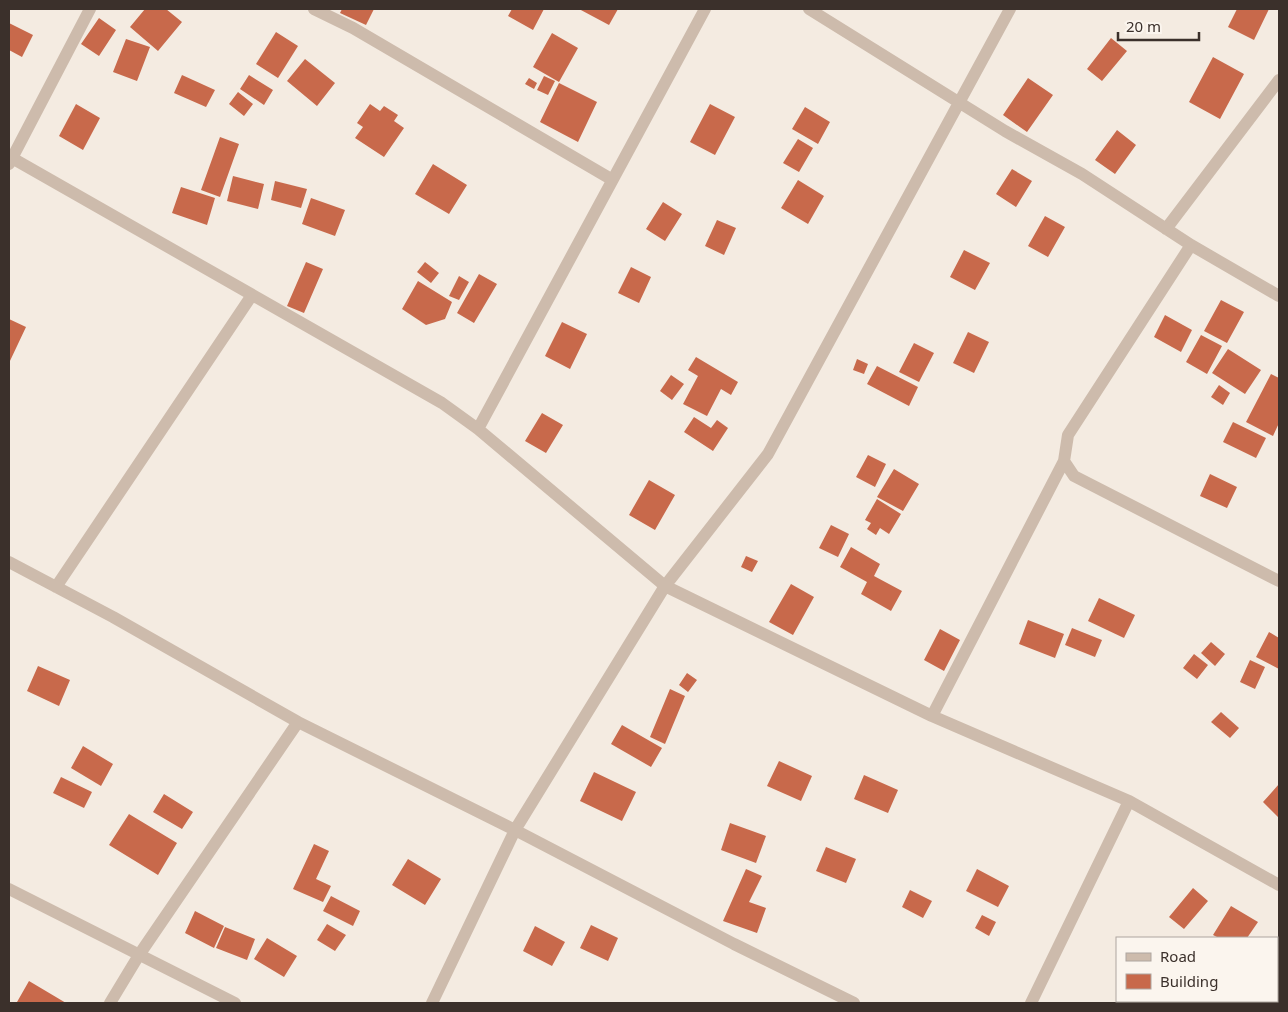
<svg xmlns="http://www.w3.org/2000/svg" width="1288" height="1012" font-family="'Noto Sans',sans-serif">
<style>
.building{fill:#c8694b}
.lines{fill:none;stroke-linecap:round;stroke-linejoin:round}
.minor{stroke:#cdbbac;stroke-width:12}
</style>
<rect width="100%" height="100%" fill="#f4ebe1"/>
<path class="building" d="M 145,9 L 166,9 L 182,22 L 158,51 L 130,27 Z
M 342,9 L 374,9 L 366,25 L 340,13 Z
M 512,9 L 544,9 L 533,30 L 508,16 Z
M 579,9 L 618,9 L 609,25 Z
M 1237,9 L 1269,9 L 1254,40 L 1228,27 Z
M 99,18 L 116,30 L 99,56 L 81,44 Z
M 9,23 L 33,35 L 22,57 L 9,50 Z
M 276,32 L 298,46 L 278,78 L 256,64 Z
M 552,33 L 578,48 L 559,82 L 533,67 Z
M 1111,38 L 1127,51 L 1102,81 L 1087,69 Z
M 126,39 L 150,47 L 137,81 L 113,72 Z
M 1213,57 L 1244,74 L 1220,119 L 1189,102 Z
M 305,59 L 335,83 L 317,106 L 287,81 Z
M 182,75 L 215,90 L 206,107 L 174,93 Z
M 249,75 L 273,90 L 264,105 L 240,89 Z
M 544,76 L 555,81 L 548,95 L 537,90 Z
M 529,78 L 537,83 L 534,89 L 525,84 Z
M 1028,78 L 1053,95 L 1027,132 L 1003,115 Z
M 559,83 L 597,102 L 578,142 L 540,122 Z
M 238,92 L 253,104 L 244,116 L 229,104 Z
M 76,104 L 100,118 L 83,150 L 59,136 Z
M 370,104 L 380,111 L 384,106 L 398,115 L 394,121 L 404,128 L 384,157 L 355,138 L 363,127 L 357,123 Z
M 710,104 L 735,117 L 715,155 L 690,142 Z
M 805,107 L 830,122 L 818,144 L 792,129 Z
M 1117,130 L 1136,145 L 1115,174 L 1095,160 Z
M 220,137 L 239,144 L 220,197 L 201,190 Z
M 798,139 L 813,148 L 799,172 L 783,163 Z
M 433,164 L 467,185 L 449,214 L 415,194 Z
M 1012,169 L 1032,181 L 1016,207 L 996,194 Z
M 233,176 L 264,184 L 258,209 L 227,201 Z
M 798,180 L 824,196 L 808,224 L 781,208 Z
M 275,181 L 307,189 L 301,208 L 271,200 Z
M 181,187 L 215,198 L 207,225 L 172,213 Z
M 311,198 L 345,210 L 335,236 L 302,224 Z
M 663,202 L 682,214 L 665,241 L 646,229 Z
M 1045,216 L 1065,227 L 1048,257 L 1028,246 Z
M 717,220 L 736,228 L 724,255 L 705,246 Z
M 964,250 L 990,263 L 975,290 L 950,277 Z
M 306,262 L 323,269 L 304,313 L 287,306 Z
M 425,262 L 439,273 L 431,283 L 417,272 Z
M 631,267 L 651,277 L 639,303 L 618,293 Z
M 479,274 L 497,284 L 474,323 L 457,313 Z
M 459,276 L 469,282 L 459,300 L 449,296 Z
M 418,281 L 452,302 L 445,319 L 426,325 L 402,309 Z
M 1221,300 L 1244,312 L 1227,343 L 1204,331 Z
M 1165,315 L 1192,330 L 1181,352 L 1154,337 Z
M 9,319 L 26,327 L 9,363 Z
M 562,322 L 587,334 L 570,369 L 545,356 Z
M 968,332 L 989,342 L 974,373 L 953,363 Z
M 1201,335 L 1222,346 L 1207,374 L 1186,362 Z
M 914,343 L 934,353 L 919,382 L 899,372 Z
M 1228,349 L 1261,370 L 1245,394 L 1212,373 Z
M 696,357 L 738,382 L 731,395 L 721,389 L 707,416 L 683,404 L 698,376 L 688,370 Z
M 857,359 L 868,364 L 864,374 L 853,370 Z
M 877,366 L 918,387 L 909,406 L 867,384 Z
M 1271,374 L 1279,378 L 1279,423 L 1273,436 L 1246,422 Z
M 671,375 L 684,384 L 672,400 L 660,391 Z
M 1219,385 L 1230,393 L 1223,405 L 1211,397 Z
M 542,413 L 563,425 L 546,453 L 525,441 Z
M 694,417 L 711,428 L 717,420 L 728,428 L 713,451 L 684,432 Z
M 1233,422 L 1266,438 L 1256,458 L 1223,442 Z
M 868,455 L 886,464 L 875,487 L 856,477 Z
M 894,469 L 919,484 L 903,511 L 877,497 Z
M 1210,474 L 1237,487 L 1227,508 L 1200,496 Z
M 649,480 L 675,495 L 655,530 L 629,515 Z
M 877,499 L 901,514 L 889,534 L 880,528 L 876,535 L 867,529 L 871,523 L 865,520 Z
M 831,525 L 849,534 L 838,557 L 819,548 Z
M 851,547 L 880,564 L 874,576 L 902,591 L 891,611 L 861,594 L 867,582 L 840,567 Z
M 746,556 L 758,561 L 752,572 L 741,567 Z
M 791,584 L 814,597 L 793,635 L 769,622 Z
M 1099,598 L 1135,615 L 1124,638 L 1088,621 Z
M 1028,620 L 1064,634 L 1055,658 L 1019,644 Z
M 1072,628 L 1102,640 L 1095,657 L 1065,645 Z
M 940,629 L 960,640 L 944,671 L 924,660 Z
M 1269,632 L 1279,638 L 1279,669 L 1256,657 Z
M 1211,642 L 1225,654 L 1215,666 L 1201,653 Z
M 1194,654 L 1208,665 L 1197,679 L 1183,668 Z
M 1250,660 L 1265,667 L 1255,689 L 1240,682 Z
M 38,666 L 70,680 L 59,706 L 27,691 Z
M 687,673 L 697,680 L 688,692 L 679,685 Z
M 670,689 L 685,696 L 665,744 L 650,737 Z
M 1221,712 L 1239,728 L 1230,738 L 1211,722 Z
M 622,725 L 662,748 L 651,767 L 611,744 Z
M 83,746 L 113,764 L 101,786 L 71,768 Z
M 779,761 L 812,776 L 801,801 L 767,786 Z
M 594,772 L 636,792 L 622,821 L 580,801 Z
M 864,775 L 898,790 L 888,813 L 854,799 Z
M 61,777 L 92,792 L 84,808 L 53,793 Z
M 1279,784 L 1279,818 L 1263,802 Z
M 164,794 L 193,812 L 182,829 L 153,812 Z
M 129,814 L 177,843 L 158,875 L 109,845 Z
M 730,823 L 766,836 L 756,863 L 721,850 Z
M 314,844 L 329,851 L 316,879 L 331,886 L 323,902 L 293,889 Z
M 826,847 L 856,859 L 846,883 L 816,871 Z
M 408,859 L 441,879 L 425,905 L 392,885 Z
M 746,869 L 762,876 L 749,902 L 766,908 L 757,933 L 723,921 Z
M 977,869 L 1009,886 L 998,907 L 966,891 Z
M 1193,888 L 1208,901 L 1184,929 L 1169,917 Z
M 910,890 L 932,901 L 923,918 L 902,907 Z
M 331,896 L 360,911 L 353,926 L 323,911 Z
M 1231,906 L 1258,922 L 1247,938 L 1219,938 L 1213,935 Z
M 195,911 L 224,926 L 214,948 L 185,933 Z
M 982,915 L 996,922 L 989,936 L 975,928 Z
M 327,924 L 346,935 L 335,951 L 317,940 Z
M 591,925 L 618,938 L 608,961 L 580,948 Z
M 535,926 L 565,942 L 552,966 L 523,951 Z
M 225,927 L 255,939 L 247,960 L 216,948 Z
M 267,938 L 297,956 L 284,977 L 254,959 Z
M 29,981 L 66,1003 L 17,1002 Z
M 1137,1001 L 1166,1001 L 1165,1003 L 1136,1003 Z"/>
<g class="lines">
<path class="minor" d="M 314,9 L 353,28 L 611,179
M 809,9 L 1005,131 L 1082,174 L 1191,245 L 1279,296
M 12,158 L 442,403 L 478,429 L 665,586 L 932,716 L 1129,801 L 1279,885
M 9,164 L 90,9
M 1166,229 L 1279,80
M 1191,245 L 1068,435 L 1064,461 L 1074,476 L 1279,581
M 478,429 L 705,9
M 9,562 L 113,617 L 298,722 L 515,830 L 734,944 L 854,1003
M 56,587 L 252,295
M 932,716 L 1064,461
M 9,889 L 235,1003
M 110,1003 L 139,955 L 298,722
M 432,1003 L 515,830 L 665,586 L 768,454 L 1010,9
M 1031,1003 L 1129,801"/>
</g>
<rect width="1288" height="1012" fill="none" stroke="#3b302b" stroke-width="20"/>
<rect x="1116" y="937" width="162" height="65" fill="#fbf5ee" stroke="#aea6a0"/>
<rect x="1126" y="953" width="25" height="8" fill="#cdbbac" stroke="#aea6a0"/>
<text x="1160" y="962" font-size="15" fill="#3b302b">Road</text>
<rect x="1126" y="974" width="25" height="15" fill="#c8694b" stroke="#aea6a0"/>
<text x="1160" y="987" font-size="15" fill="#3b302b">Building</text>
<path d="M1118 32v8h81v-8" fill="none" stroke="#3b302b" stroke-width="2.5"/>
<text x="1126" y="32" font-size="15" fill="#3b302b" stroke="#fbf5ee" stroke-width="4" paint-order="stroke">20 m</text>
</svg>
